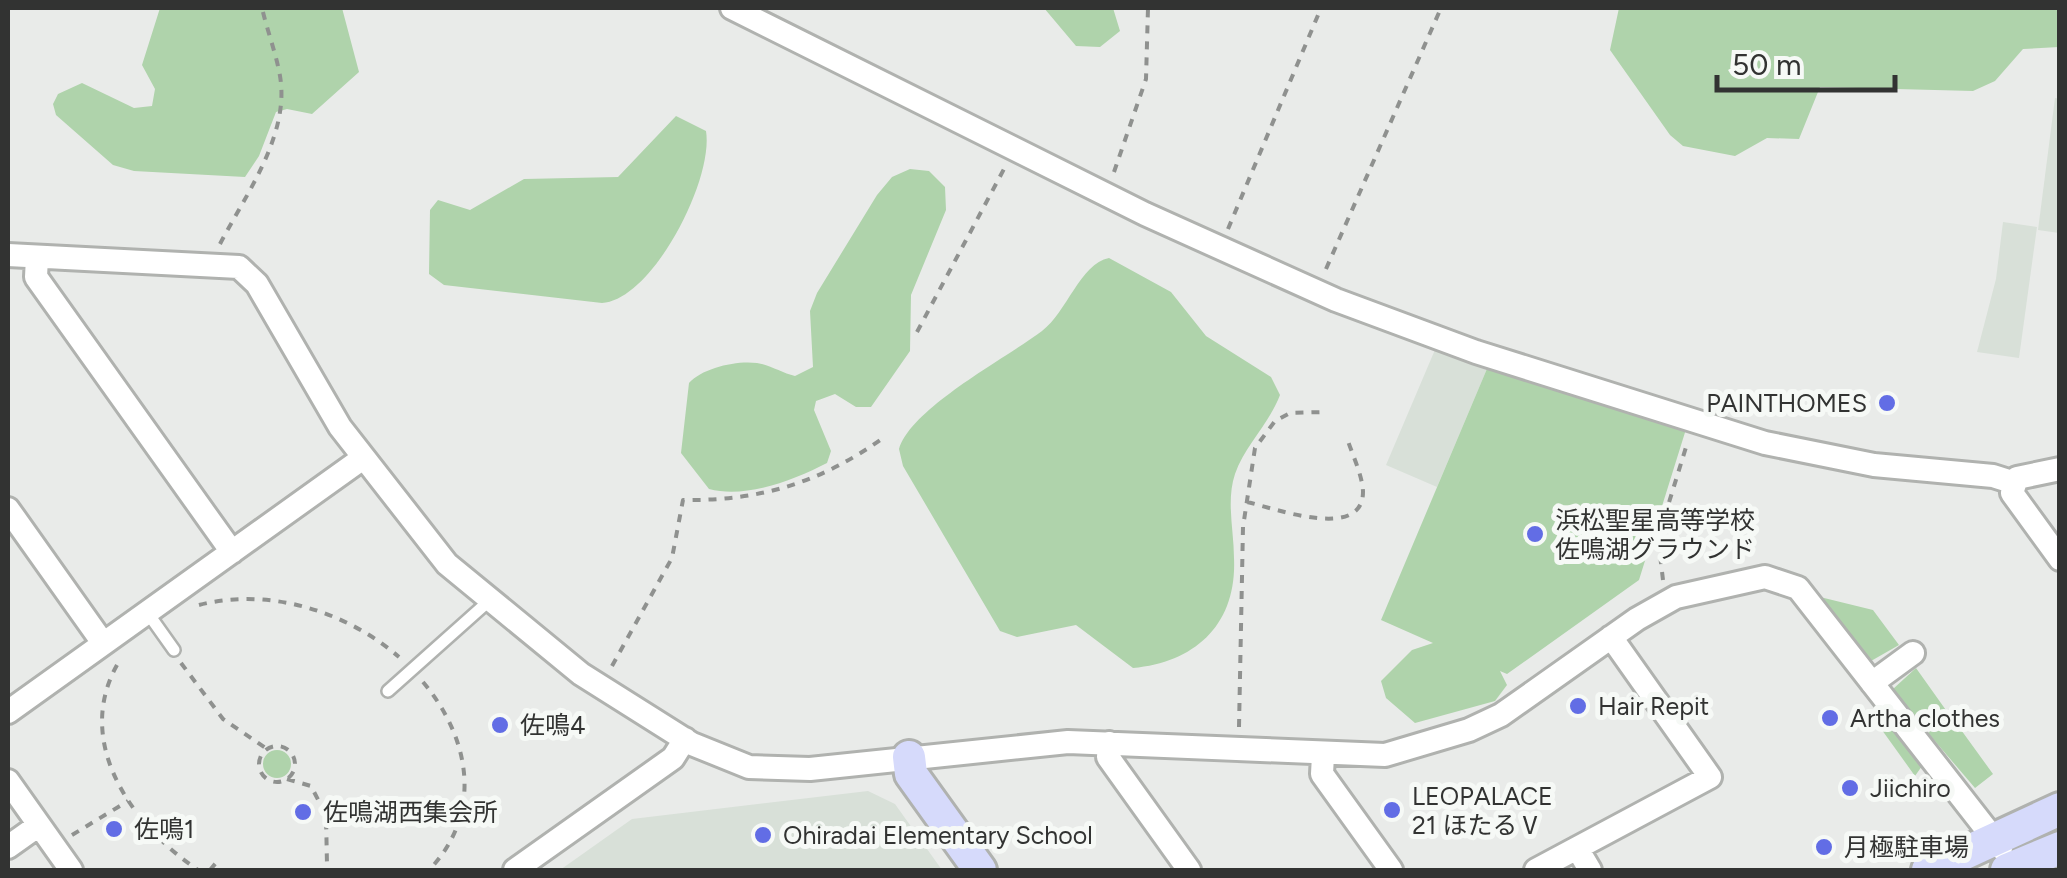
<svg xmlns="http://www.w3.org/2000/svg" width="2067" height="878" font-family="Figtree,'Noto Sans JP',sans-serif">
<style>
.built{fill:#d8e0d8}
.green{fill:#afd3ab}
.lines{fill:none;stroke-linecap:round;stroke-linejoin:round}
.lane-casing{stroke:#b0b2af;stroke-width:16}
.street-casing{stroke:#b0b2af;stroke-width:28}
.secondary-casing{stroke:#b0b2af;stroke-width:38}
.path{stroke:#8f918f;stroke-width:4;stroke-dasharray:8 8;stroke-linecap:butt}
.lane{stroke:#fff;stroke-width:11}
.street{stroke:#fff;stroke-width:22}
.secondary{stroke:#d6dafb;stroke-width:32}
.poi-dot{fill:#626de5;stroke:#f6f9f6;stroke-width:4}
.labels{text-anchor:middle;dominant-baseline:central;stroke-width:10;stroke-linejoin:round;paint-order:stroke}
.poi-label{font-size:25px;fill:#323332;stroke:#f6f9f6;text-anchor:start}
</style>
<rect width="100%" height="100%" fill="#e9ebe9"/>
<path class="built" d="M 2055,98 L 2060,99 L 2059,233 L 2038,230 Z
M 2003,222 L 2037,227 L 2019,358 L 1977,352 L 1996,279 Z
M 1437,345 L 1489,364 L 1437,487 L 1386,465 Z
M 868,791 L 895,804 L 942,870 L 560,870 L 632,819 Z"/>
<path class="green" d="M 160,8 L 342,8 L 359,72 L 312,114 L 287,109 L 276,112 L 259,156 L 245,177 L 134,171 L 113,165 L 56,115 L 53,104 L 58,94 L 82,83 L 134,108 L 152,106 L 155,89 L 142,65 Z
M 1044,8 L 1113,8 L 1120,31 L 1100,47 L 1076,46 Z
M 1619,8 L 2059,8 L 2059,47 L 2023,49 L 1995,81 L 1973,91 L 1820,87 L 1799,139 L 1767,138 L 1735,156 L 1683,146 L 1670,135 L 1610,50 Z
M 676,116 L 706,131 C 714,180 652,300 602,303 L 444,285 L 429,274 L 430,210 L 438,200 L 470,210 L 524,179 L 618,177 Z
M 910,169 L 929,171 L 945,187 L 946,210 L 911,295 L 910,351 L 871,407 L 856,407 L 835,394 L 816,401 L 814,410 L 831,451 L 827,463 C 794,480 746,499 709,489 L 681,453 L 689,383 C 702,368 737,360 757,363 C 770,365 782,373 795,376 L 813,367 L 810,311 L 817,293 L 877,195 L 892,177 Z
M 1109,258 L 1171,292 L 1206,336 L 1271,377 L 1280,395 C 1269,424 1245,445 1235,474 C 1226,501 1234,531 1234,558 C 1237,624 1196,662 1133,668 L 1076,625 L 1017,637 L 1000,631 L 903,466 L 899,449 C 911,408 1006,358 1042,331 C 1067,312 1080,264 1109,258 Z
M 1489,364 L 1687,426 L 1639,580 L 1507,674 L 1500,671 L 1507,685 L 1495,701 L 1415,723 L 1386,698 L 1381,681 L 1412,650 L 1433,643 L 1381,620 Z
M 1820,597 L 1873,610 L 1899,645 L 1871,661 Z
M 1916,668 L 1948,713 L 1925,730 L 1893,689 Z
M 1877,709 L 1922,766 L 1915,776 L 1869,712 Z
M 1951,716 L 1993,774 L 1975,788 L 1928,733 Z
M263 764a14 14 0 1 1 28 0a14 14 0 1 1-28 0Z"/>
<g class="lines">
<g class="lane-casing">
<path id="lane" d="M 147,612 L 174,650
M 388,691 L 490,600"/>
</g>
<g class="street-casing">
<path id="street" d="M 732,8 L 1145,214 L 1336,300 L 1476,352 L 1765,443 L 1874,465 L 1993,476 L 2015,483
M 8,255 L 239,267 L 257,284 L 340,427 L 447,564 L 581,674 L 692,744 L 749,767 L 810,769 L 1068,742 L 1385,755 L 1469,730 L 1501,715 L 1637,619 L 1676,597 L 1765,577 L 1798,588 L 2001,848
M 37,257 L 36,277 L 232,552
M 2060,469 L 2017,478 L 2012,493 L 2060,559
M 8,509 L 103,643
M 1872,683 L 1913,653
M 8,712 L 363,458
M 1109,743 L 1108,757 L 1189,870
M 1323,755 L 1322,774 L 1391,870
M 8,781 L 71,870
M 8,847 L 39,825
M 1577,848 L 1590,870
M 515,870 L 673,758 L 685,739
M 1536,870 L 1710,777 L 1611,637"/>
</g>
<g class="secondary-casing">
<path id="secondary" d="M 909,757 L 911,774 L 980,870
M 1928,870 L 2060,809
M 2007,870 L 2060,848"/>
</g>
<path class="path" d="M 1114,172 L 1146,79 L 1148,8
M 1228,229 L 1321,8
M 220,244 C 246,194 290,135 280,76 C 276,53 267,30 262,8
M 1326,269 L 1441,8
M 917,332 L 1004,169
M 1247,502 C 1274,508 1364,542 1363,491 C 1362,474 1352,454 1347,438
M 1663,580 L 1658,538 L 1687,444
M 199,605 C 268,587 346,611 399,657
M 181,663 L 223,719 L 267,749
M 117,665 C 73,744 134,827 198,870
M 612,666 L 672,558 L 683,500 C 762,501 822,482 886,436
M 423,682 C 471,739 483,814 429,870
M 1239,727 L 1243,527 L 1255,448 L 1275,421 L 1290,413 L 1324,412
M259 764a18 18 0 1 1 36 0a18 18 0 1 1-36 0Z
M 287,779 L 311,786 L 326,815 L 327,865
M 72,835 L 128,801
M 210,870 L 220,858"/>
<use href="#lane" class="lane"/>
<use href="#street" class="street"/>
<use href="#secondary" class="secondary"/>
</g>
<g class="poi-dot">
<circle cx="1887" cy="403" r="10"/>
<circle cx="1535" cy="534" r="10"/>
<circle cx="1578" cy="706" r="10"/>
<circle cx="1830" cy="718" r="10"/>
<circle cx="500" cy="725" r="10"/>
<circle cx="1850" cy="788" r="10"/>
<circle cx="1392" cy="810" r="10"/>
<circle cx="303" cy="812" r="10"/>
<circle cx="114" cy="829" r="10"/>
<circle cx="763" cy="835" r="10"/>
<circle cx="1824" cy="847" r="10"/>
</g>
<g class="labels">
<g class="poi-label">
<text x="1867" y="403" text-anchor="end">PAINTHOMES</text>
<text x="1555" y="520">浜松聖星高等学校<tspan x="1555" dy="29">佐鳴湖グラウンド</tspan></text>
<text x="1598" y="706">Hair Repit</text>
<text x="1850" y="718">Artha clothes</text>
<text x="520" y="725">佐鳴4</text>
<text x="1870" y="788">Jiichiro</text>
<text x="1412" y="796">LEOPALACE<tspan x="1412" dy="29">21 ほたるⅤ</tspan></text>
<text x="323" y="812">佐鳴湖西集会所</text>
<text x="134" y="829">佐鳴1</text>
<text x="783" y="835">Ohiradai Elementary School</text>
<text x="1844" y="847">月極駐車場</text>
</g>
</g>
<rect width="2067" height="878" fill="none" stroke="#323332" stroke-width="20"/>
<path d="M1717 75v15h178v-15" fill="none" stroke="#323332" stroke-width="5"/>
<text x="1732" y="75" font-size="30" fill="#323332" stroke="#f6f9f6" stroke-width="8" paint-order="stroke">50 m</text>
</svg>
